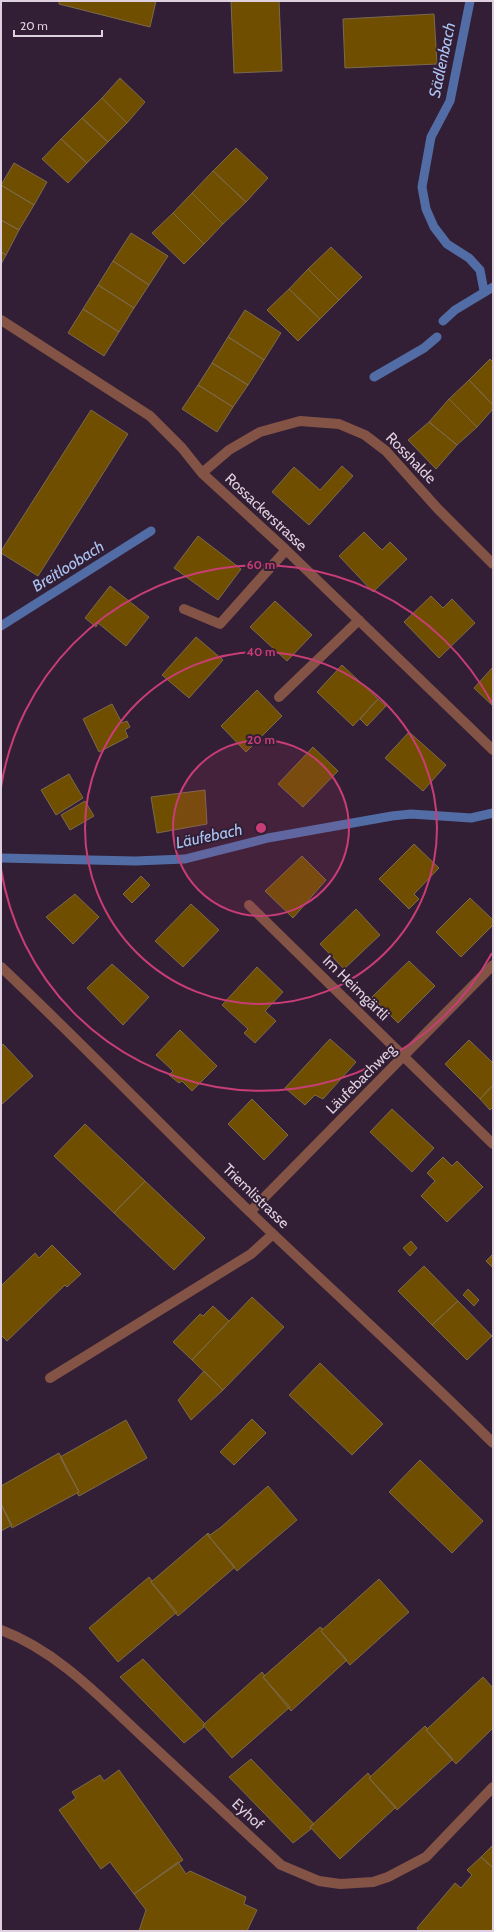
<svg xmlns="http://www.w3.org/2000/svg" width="494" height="1932" font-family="Cabin,sans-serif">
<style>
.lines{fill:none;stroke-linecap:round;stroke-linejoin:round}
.stream{stroke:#526da5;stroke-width:9}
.building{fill:#704e00;stroke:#7c6a4d}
.minor{stroke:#835346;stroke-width:10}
.ring{fill:none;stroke:#c83d75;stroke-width:2}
.labels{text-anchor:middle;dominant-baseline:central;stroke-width:4;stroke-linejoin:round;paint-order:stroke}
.street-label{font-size:15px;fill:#ded0de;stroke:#331f35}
.water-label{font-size:16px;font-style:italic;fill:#aac3f3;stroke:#331f35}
.centre{fill:#c83d75;stroke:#331f35;stroke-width:2}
.ring-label{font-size:12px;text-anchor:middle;font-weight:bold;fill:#c83d75;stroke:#331f35;stroke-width:4;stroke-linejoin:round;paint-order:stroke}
</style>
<rect width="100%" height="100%" fill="#331f35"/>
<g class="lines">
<path class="stream" d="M 470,1 L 450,101 L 431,137 L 422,187 L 426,209 L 434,227 L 447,244 L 469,258 L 480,270 L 484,291
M 443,321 L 455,310 L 493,287
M 374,377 L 424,348 L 437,337
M 1,626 L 151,531
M 1,858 L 135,861 L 185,859 L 268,838 L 392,816 L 411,814 L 471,818 L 493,813"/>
</g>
<path class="building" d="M 59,1 L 156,1 L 150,27 L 59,4 Z
M 231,1 L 279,1 L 282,71 L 234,73 Z
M 434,14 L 437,64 L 345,68 L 343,19 Z
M 120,78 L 145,102 L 127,123 L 102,98 Z
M 102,98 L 127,123 L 108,142 L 82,118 Z
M 82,118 L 108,142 L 87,163 L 61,139 Z
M 61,139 L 87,163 L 68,183 L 42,159 Z
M 236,148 L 268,178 L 246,202 L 213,171 Z
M 14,163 L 47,182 L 34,205 L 1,185 Z
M 213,171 L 246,202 L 223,224 L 192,193 Z
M 1,185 L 34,205 L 19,230 L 1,220 Z
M 192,193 L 223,224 L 204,244 L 173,213 Z
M 173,213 L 204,244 L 184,264 L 152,233 Z
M 1,220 L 19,230 L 6,255 L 1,252 Z
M 131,233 L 168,256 L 149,285 L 113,261 Z
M 331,247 L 362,277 L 339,300 L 308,269 Z
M 1,252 L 6,255 L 1,264 Z
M 113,261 L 149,285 L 134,308 L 98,285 Z
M 308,269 L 339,300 L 320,319 L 289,289 Z
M 98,285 L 134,308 L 119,332 L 83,309 Z
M 289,289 L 320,319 L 298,341 L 267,310 Z
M 83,309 L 119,332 L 104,356 L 68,333 Z
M 245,310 L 281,333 L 264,360 L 228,337 Z
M 228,337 L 264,360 L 248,385 L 212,363 Z
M 490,359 L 493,362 L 493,405 L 469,380 Z
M 212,363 L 248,385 L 233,407 L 198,385 Z
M 469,380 L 493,405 L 493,409 L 477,427 L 449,399 Z
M 198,385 L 233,407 L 217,432 L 182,409 Z
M 449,399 L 477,427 L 457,445 L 429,422 Z
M 91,410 L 128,434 L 38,576 L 1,553 L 1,551 Z
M 429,422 L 457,445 L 436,469 L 408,440 Z
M 342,466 L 353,476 L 309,525 L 272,492 L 294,467 L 320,490 Z
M 364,532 L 382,550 L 390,542 L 407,559 L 373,592 L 339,556 Z
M 198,536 L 241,569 L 218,600 L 174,568 Z
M 110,586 L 149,617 L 126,646 L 98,623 L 96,627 L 85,618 Z
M 431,596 L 443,608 L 452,599 L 475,623 L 439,658 L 404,622 Z
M 275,601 L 312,635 L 287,661 L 250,627 Z
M 196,637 L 223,660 L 189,698 L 162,675 Z
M 342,665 L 378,699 L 353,726 L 317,692 Z
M 493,667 L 493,706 L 474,688 Z
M 257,690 L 282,716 L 246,752 L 221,726 Z
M 378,699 L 386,706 L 367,726 L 360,719 Z
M 112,704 L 122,723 L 127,721 L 130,727 L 125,730 L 128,737 L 99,752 L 83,719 Z
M 409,732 L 446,765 L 423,791 L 385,758 Z
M 313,747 L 338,771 L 303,807 L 278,784 Z
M 69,774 L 83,798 L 56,815 L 41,790 Z
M 205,790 L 207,824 L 157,833 L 151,797 Z
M 85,801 L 94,816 L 70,830 L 61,815 Z
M 414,844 L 439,868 L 414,894 L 419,899 L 409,909 L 379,879 Z
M 302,856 L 326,880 L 293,918 L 265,891 Z
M 141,876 L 150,885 L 132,903 L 123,894 Z
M 75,894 L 99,917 L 73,944 L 46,917 Z
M 470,898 L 493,920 L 493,925 L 461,957 L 436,932 Z
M 191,904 L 219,930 L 183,967 L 155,941 Z
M 356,909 L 380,935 L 344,969 L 320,944 Z
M 409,961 L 435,986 L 398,1023 L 372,997 Z
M 112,964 L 149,997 L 123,1025 L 87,988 Z
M 257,967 L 283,992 L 265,1011 L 276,1021 L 255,1043 L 244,1033 L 248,1029 L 222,1005 Z
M 180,1030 L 217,1066 L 192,1091 L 182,1081 L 179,1083 L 169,1075 L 173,1071 L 156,1055 Z
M 330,1039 L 356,1062 L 323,1099 L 315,1095 L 305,1105 L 285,1088 Z
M 469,1040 L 493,1063 L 493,1085 L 480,1099 L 445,1064 Z
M 3,1044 L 33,1076 L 1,1105 L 1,1046 Z
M 493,1085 L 493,1107 L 490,1110 L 480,1099 Z
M 252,1099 L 288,1135 L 264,1160 L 228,1124 Z
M 392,1109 L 434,1148 L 412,1172 L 370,1132 Z
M 85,1124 L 145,1181 L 114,1213 L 54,1156 Z
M 443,1157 L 452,1166 L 457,1161 L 483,1187 L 447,1222 L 421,1196 L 435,1181 L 427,1173 Z
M 145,1181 L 205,1238 L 174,1270 L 114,1213 Z
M 411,1241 L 417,1248 L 410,1256 L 403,1248 Z
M 52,1245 L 81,1274 L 67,1287 L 65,1285 L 7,1341 L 1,1335 L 1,1286 L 35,1253 L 39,1258 Z
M 493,1254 L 493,1268 L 486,1261 Z
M 424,1266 L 458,1301 L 432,1325 L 398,1291 Z
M 468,1289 L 479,1300 L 474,1306 L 463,1295 Z
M 252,1297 L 284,1327 L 223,1390 L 192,1360 Z
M 458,1301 L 492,1336 L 467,1360 L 432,1325 Z
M 213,1306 L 229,1321 L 192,1360 L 173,1342 L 200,1314 L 203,1316 Z
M 320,1363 L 383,1424 L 352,1455 L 289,1395 Z
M 204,1371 L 223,1390 L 191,1420 L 178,1400 Z
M 252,1419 L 266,1433 L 234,1465 L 220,1452 Z
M 126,1420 L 147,1458 L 79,1496 L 77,1493 L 79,1492 L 60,1457 Z
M 59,1453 L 79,1492 L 12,1528 L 1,1504 L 1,1486 Z
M 420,1460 L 483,1521 L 452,1553 L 389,1492 Z
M 268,1486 L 297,1520 L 237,1571 L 207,1534 L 208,1533 L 210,1535 L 220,1528 Z
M 1,1504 L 12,1525 L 1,1531 Z
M 207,1534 L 235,1567 L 178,1616 L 151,1582 Z
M 149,1577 L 152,1581 L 151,1582 L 177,1612 L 118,1662 L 89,1628 Z
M 379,1579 L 409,1612 L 350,1665 L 321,1631 Z
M 320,1627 L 323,1629 L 321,1631 L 347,1660 L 291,1711 L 263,1677 Z
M 143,1659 L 205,1724 L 203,1725 L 204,1727 L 184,1743 L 120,1677 Z
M 262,1672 L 265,1676 L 263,1677 L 290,1707 L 232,1758 L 203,1725 Z
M 483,1677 L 493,1688 L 493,1728 L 456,1764 L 426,1730 Z
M 425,1726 L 428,1729 L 426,1730 L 453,1759 L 397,1810 L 369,1778 Z
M 251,1759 L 314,1824 L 310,1827 L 311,1829 L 293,1843 L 229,1777 Z
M 119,1770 L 183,1860 L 134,1894 L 110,1862 L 101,1869 L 59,1810 L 76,1798 L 72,1792 L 100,1775 L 104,1781 Z
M 368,1773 L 371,1777 L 369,1778 L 396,1807 L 340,1859 L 310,1827 Z
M 493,1845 L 493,1868 L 481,1857 Z
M 481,1857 L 493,1868 L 493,1928 L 491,1931 L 419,1931 L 417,1928 L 455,1883 L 461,1888 L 472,1875 L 467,1870 Z
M 178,1862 L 186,1874 L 190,1871 L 246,1897 L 244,1904 L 257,1910 L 247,1931 L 139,1931 L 146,1910 L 134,1894 Z"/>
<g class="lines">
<path class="minor" d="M 1,320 L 150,416 L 182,448 L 202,473 L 285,549 L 493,750
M 202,473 L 229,450 L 260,432 L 300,421 L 339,424 L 365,435 L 386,451 L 438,509 L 493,564
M 184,609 L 220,624 L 286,550
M 279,697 L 359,620
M 249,905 L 493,1144
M 1,967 C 86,1047 167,1132 251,1213 C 331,1290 414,1364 493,1443
M 250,1212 L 493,965
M 50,1378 L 251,1254 L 273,1234
M 1,1630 C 57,1651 100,1697 143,1737 C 189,1780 235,1822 281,1865 L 319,1881 L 340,1884 L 373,1882 L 388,1877 L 426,1857 L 493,1787"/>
</g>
<circle cx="261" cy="828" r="88" fill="#c83d75" fill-opacity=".12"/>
<g class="ring">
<circle cx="261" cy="828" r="88"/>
<circle cx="261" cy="828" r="176"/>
<path d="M492 953A263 263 0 0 1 1 869M1 787A263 263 0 0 1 492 703"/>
</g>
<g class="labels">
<g class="street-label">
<text transform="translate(411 458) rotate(46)">Rosshalde</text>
<text transform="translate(266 512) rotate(43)">Rossackerstrasse</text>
<text transform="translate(356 988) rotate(44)">Im Heimgärtli</text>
<text transform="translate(361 1079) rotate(-45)">Läufebachweg</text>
<text transform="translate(256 1196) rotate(44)">Triemlistrasse</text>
<text transform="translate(248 1814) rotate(43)">Eyhof</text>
</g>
<g class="water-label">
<text transform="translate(442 60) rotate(-78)">Sädlenbach</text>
<text transform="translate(68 566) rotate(-32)">Breitloobach</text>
<text transform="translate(209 836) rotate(-12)">Läufebach</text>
</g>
</g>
<circle cx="261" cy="828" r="6" class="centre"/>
<g class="ring-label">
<text x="261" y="569">60 m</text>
<text x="261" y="656">40 m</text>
<text x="261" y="744">20 m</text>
</g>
<rect width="494" height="1932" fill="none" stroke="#ded0de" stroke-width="4"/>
<path d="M14 30v6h88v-6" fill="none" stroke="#ded0de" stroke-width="2"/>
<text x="20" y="30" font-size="12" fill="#ded0de" stroke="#331f35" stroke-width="3" paint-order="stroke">20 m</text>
</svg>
